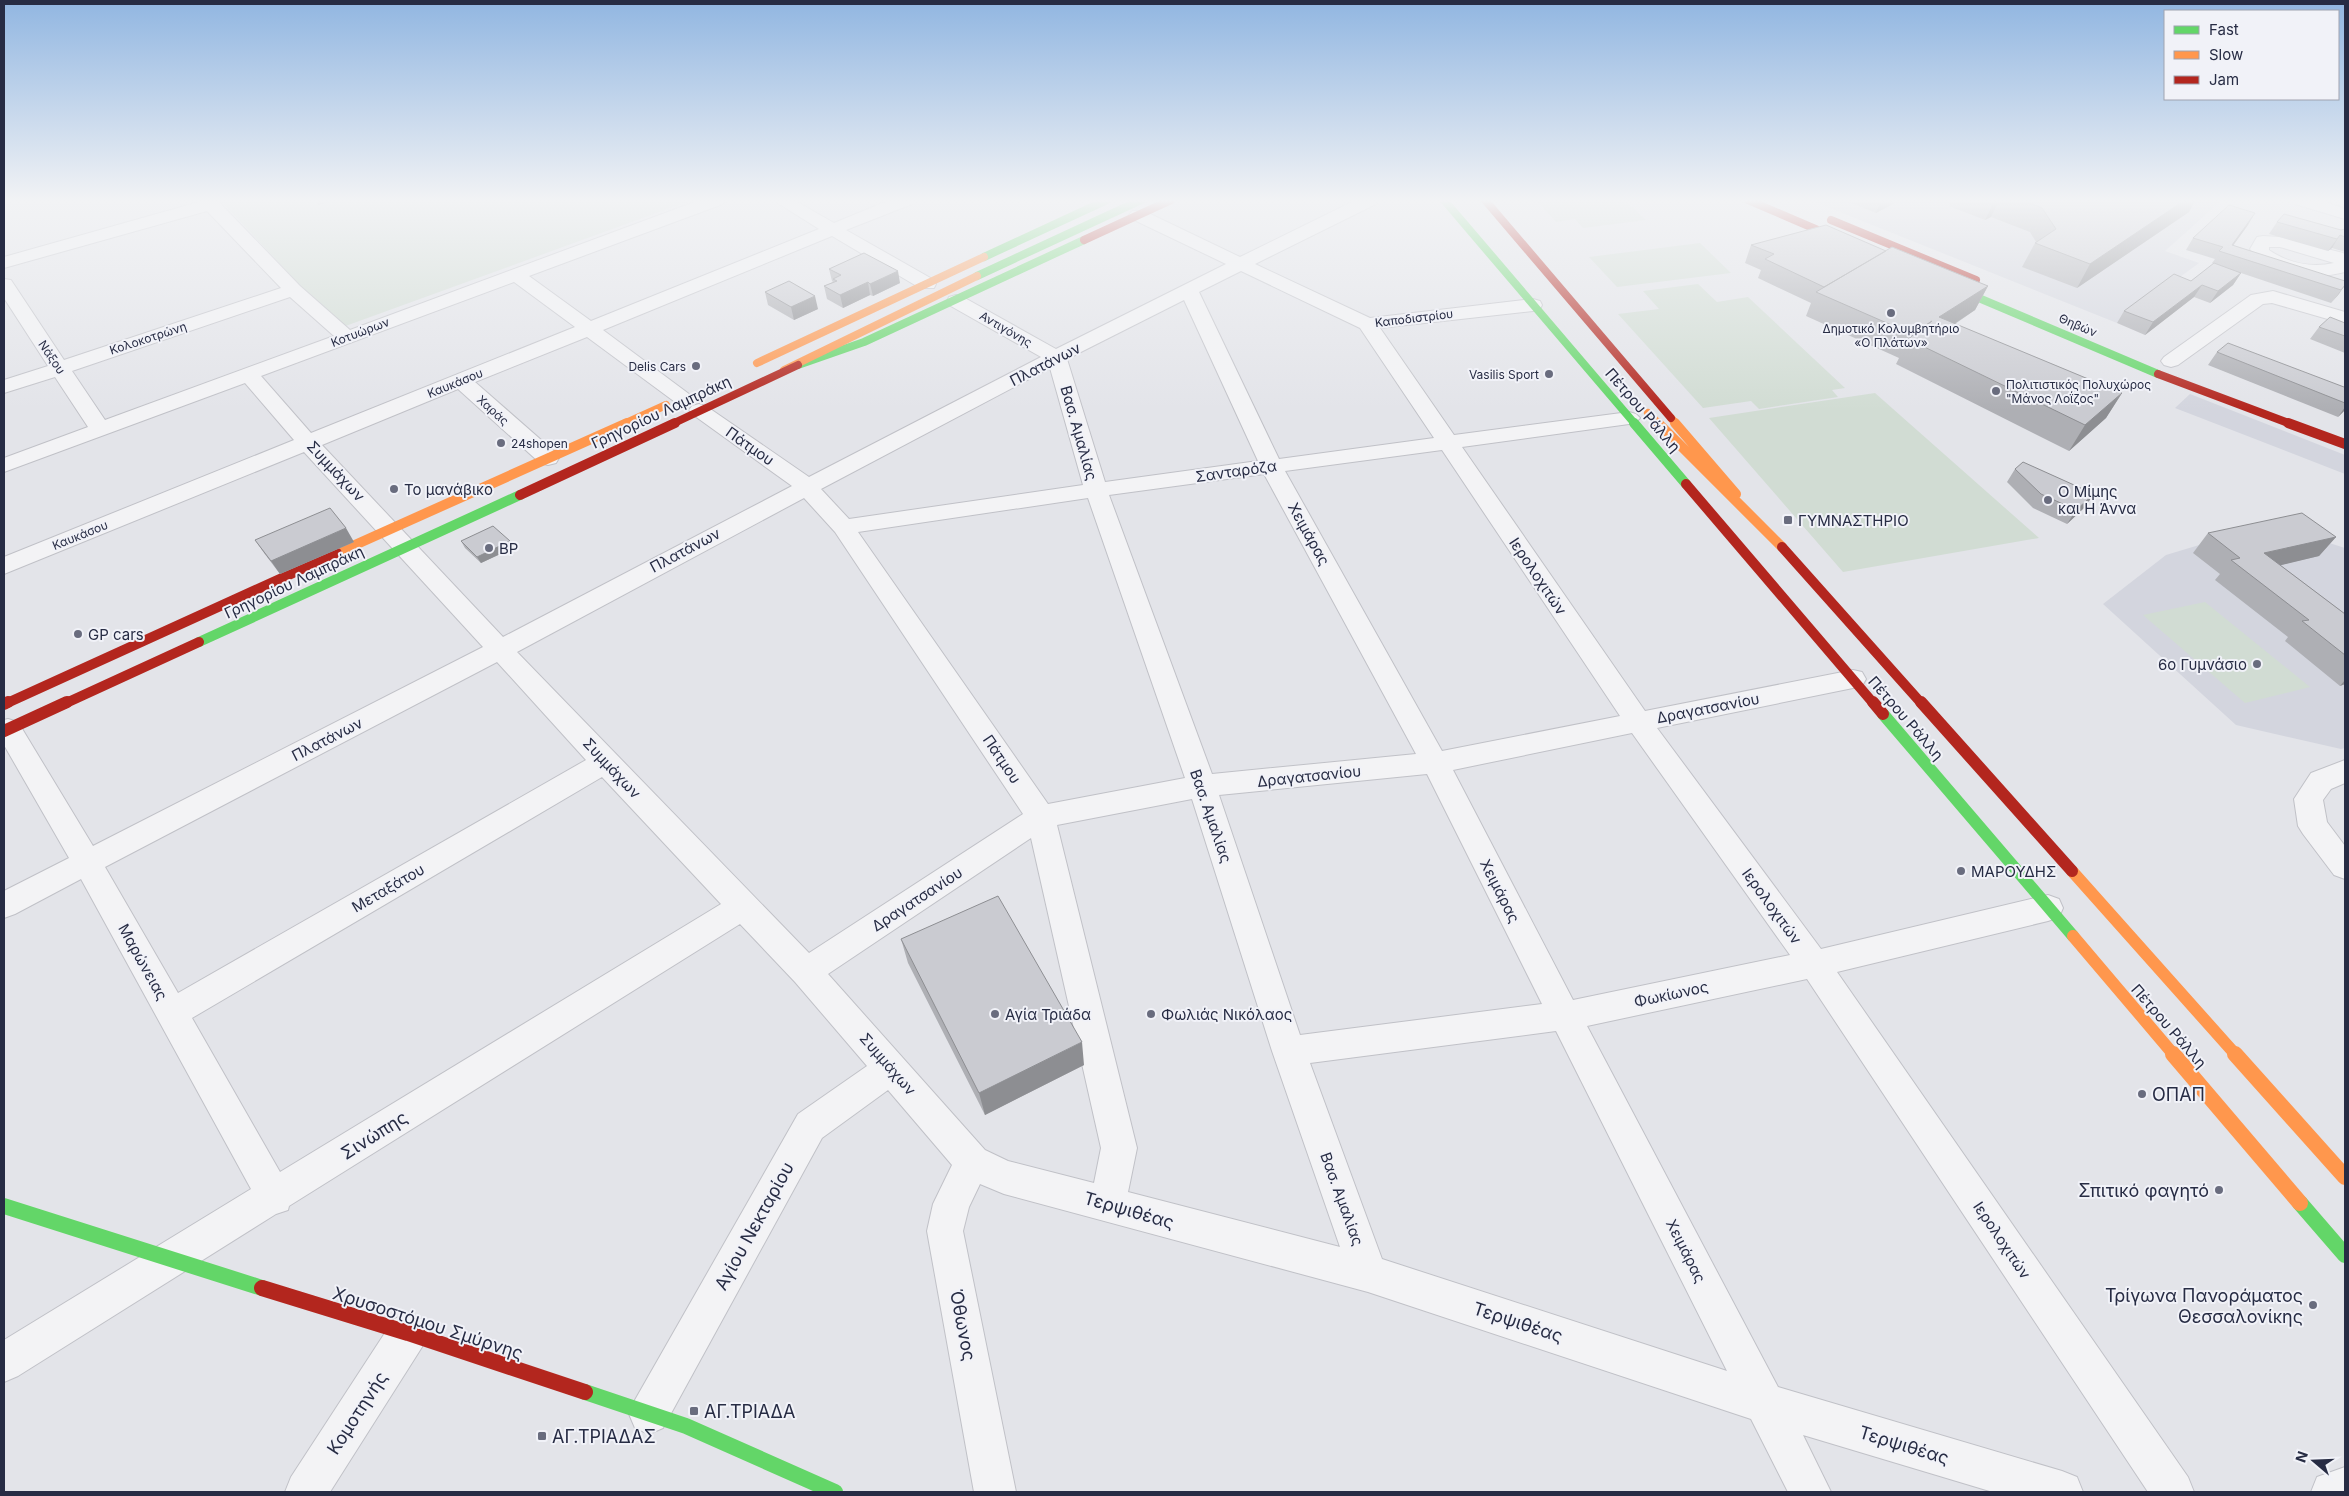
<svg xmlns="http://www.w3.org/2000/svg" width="2349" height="1496" font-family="Inter,sans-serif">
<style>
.built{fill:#d3d5de}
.green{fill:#d1dcd3}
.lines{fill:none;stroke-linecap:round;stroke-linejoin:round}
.street-casing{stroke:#c0c1c7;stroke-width:2}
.street{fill:#f3f3f5;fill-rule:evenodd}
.fast-far3{stroke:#63d668;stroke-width:8}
.fast-far2{stroke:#63d668;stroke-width:10}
.fast-far1{stroke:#63d668;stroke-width:12}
.fast{stroke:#63d668;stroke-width:16}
.slow-far3{stroke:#ff974d;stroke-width:8}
.slow-far2{stroke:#ff974d;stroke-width:10}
.slow-far1{stroke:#ff974d;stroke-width:12}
.slow{stroke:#ff974d;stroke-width:16}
.jam-far3{stroke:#b3261e;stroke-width:8}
.jam-far2{stroke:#b3261e;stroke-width:10}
.jam-far1{stroke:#b3261e;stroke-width:12}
.jam{stroke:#b3261e;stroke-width:16}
.wall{fill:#aeafb4}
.shaded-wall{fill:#8d8e92}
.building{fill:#cacbd1;stroke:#8d8e92}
.poi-dot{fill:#696c7e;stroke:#f1f2f8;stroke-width:2}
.labels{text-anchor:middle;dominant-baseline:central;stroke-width:4;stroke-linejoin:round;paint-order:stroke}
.far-street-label{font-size:12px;fill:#272c44;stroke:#f1f2f8}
.far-poi-label{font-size:12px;fill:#272c44;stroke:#f1f2f8;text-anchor:end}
.street-label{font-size:15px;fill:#272c44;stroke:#f1f2f8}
.poi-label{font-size:15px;fill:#272c44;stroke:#f1f2f8;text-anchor:start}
.near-poi-label{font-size:18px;fill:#272c44;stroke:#f1f2f8;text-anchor:start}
.near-street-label{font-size:18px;fill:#272c44;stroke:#f1f2f8}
</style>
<rect width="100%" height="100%" fill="#e3e4e9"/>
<path class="built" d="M 1810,200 L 2222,200 L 2165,251 L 2199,263 L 2117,323 Z
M 2190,394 L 2345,455 L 2345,474 L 2175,408 Z
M 2269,524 L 2345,548 L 2345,748 L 2341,749 L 2236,725 L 2103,604 L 2166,555 Z"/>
<path class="green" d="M 220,200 L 692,200 L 340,328 Z
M 1536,200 L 1625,200 L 1646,220 L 1583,228 L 1575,219 L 1556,222 Z
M 1700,243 L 1731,273 L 1617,287 L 1589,257 Z
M 1698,284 L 1717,302 L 1748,297 L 1845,388 L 1832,390 L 1838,397 L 1759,409 L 1751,401 L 1703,408 L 1618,314 L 1659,309 L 1643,291 Z
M 1875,393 L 2039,538 L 1843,572 L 1709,418 Z
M 2205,602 L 2310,687 L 2245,703 L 2143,615 Z"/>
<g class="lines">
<g class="street-casing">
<path id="street" d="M 198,200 L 217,200 L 300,286 L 350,330 L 700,200 L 725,200 L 723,204 L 529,276 L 591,321 L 819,229 L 773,200 L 794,200 L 834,223 L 890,200 L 914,200 L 912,204 L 846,230 L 934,280 L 936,284 L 934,288 L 920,288 L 832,236 L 603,330 L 689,394 L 692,398 L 689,402 L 682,404 L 675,402 L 587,337 L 475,382 L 556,453 L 559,458 L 556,463 L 548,465 L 540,463 L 458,389 L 322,445 L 503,637 L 792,486 L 692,414 L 689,410 L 692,406 L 699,404 L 706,406 L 809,477 L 1041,357 L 949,305 L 947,301 L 949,297 L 956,295 L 963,297 L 1056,349 L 1226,264 L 1132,219 L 1129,215 L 1132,211 L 1144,211 L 1240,257 L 1356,200 L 1378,200 L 1376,204 L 1255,264 L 1370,318 L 1533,299 L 1540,301 L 1542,305 L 1540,309 L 1533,311 L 1380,328 L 1454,435 L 1629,412 L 1636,414 L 1640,418 L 1636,422 L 1629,424 L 1462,447 L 1645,711 L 1853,670 L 1862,672 L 1866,679 L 1862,686 L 1853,688 L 1657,728 L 1821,949 L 2048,895 L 2059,899 L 2063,908 L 2059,917 L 2048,921 L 1837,972 L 2188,1477 L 2194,1492 L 2148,1492 L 1807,979 L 1587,1026 L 1778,1387 L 2062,1471 L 2077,1477 L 2083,1492 L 1993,1492 L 1803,1435 L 1831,1492 L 1788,1492 L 1751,1419 L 1368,1292 L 1004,1194 L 980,1184 L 969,1207 L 963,1231 L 1016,1492 L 974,1492 L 927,1231 L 933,1204 L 952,1165 L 888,1090 L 822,1138 L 663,1428 L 649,1434 L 635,1428 L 629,1414 L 635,1400 L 798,1114 L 867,1066 L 795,982 L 740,924 L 289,1206 L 288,1210 L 276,1214 L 18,1376 L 4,1382 L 4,1340 L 251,1189 L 81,879 L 15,914 L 4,918 L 4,891 L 69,858 L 4,745 L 4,720 L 8,719 L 18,722 L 93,846 L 483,647 L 304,452 L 4,574 L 4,557 L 294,440 L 245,383 L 4,472 L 4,458 L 88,427 L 55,377 L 4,393 L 4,380 L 48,366 L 4,298 L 4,279 L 11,280 L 64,360 L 281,288 L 207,211 L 4,268 L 4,257 L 199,202 ZM 1241,271 L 1360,328 L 1434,438 L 1279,459 L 1199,292 ZM 514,282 L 575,327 L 311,433 L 261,376 ZM 290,297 L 334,336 L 105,420 L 72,371 ZM 1184,300 L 1258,461 L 1105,482 L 1067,359 ZM 1050,368 L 1083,485 L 849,519 L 821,489 ZM 1442,450 L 1620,716 L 1442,751 L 1285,471 ZM 1264,474 L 1416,754 L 1212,774 L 1109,495 ZM 804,498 L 835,532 L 1023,814 L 809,953 L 517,652 ZM 1088,498 L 1185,778 L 1048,804 L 858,532 ZM 497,662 L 586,760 L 178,993 L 105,867 ZM 1632,733 L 1790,955 L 1573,1000 L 1453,770 ZM 1427,774 L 1542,1004 L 1300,1035 L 1219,795 ZM 602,777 L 721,904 L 280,1172 L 192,1018 ZM 1192,799 L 1272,1051 L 1340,1247 L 1128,1192 L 1137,1148 L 1057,825 ZM 1031,838 L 1101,1148 L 1094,1183 L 1008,1161 L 985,1150 L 828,974 ZM 1556,1031 L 1727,1371 L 1382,1259 L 1310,1063 Z
M 2293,200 L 2320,200 L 2345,209 L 2345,219 L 2295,204 Z
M 2263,236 L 2280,237 L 2343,253 L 2345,255 L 2345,272 C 2336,274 2327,276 2318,276 C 2295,276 2263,268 2250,249 L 2257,237 ZM 2269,247 L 2280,247 L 2334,263 C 2311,268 2288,263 2269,250 Z
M 2273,291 L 2345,312 L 2345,324 L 2272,303 L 2263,304 L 2178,365 L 2171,367 L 2164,365 L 2161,361 L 2164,357 L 2251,295 Z
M 2345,760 L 2345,783 L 2331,789 L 2323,800 L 2327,822 L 2345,846 L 2345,879 L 2334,875 L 2303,834 L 2298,826 L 2294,799 L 2311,773 Z
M 408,1314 L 422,1319 L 427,1333 L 422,1347 L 330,1492 L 285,1492 L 291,1477 L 394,1319 Z
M 2345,1467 L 2345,1492 L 2311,1492 L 2317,1477 Z"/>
</g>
<use href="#street" class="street"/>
<path class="fast-far3" d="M 1444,200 L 1635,424
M 984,257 L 1107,200
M 977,276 L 1141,200
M 1948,285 L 2158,374
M 798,365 L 864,342 L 1084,240"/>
<path class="fast-far2" d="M 1634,423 L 1686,484
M 199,642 L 520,495"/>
<path class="fast-far1" d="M 1883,714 L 2073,936"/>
<path class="fast" d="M 2300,1203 L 2345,1255
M 4,1206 L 262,1288
M 585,1392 L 686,1426 L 835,1492"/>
<path class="slow-far3" d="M 757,363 L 984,257
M 784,370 L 977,276
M 1648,413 L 1659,424
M 1671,418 L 1676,424
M 624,424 L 666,405"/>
<path class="slow-far2" d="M 1658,423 L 1782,547
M 1675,423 L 1736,494
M 337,553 L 627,423"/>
<path class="slow-far1" d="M 2072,871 L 2236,1055
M 2073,936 L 2174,1055"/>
<path class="slow" d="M 2173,1054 L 2300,1203
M 2235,1054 L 2345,1177"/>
<path class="jam-far3" d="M 1485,200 L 1671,418
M 1748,200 L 1848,243
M 1831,220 L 1976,280
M 1084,240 L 1171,200
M 2158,374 L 2291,424
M 672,424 L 798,365"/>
<path class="jam-far2" d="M 2288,423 L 2345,444
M 1686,484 L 1874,704
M 520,495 L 675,423
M 1782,547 L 1922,704
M 5,704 L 337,553
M 64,704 L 199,642"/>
<path class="jam-far1" d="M 1873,702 L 1883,714
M 1921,702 L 2072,871
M 4,704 L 8,702
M 4,731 L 67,702"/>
<path class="jam" d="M 262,1288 L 408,1333 L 585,1392"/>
</g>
<path class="wall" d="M 1844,200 L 1900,200 L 1876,213 Z
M 1951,200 L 2195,200 L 2189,212 L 2077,288 L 2022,267 L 2035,243 L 2036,242 L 2030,232 L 1991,217 L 1985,220 L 1949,206 Z
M 2277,222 L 2341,230 L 2345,229 L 2345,252 L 2332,248 L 2328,251 L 2269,234 Z
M 2248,225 L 2233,245 L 2345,285 L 2331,303 L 2241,273 L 2233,285 L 2210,303 L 2194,297 L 2145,335 L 2117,323 L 2124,311 L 2191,281 L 2214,264 L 2212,263 L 2215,259 L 2186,250 L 2193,238 Z
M 1751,245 L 1886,251 L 1988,286 L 1975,310 L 1955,324 L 2122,393 L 2106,418 L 2069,451 L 1896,364 L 1899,358 L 1806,316 L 1811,303 L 1758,278 L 1761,270 L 1745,263 Z
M 829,269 L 900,283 L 873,296 L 870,295 L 843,308 L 827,299 L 824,286 L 833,282 L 832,281 Z
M 765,292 L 818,309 L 794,320 L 768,305 Z
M 2345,323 L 2345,353 L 2310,339 L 2319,327 Z
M 2217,352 L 2344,387 L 2345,386 L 2345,410 L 2338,417 L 2208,365 Z
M 2015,469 L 2085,507 L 2067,524 L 2033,508 L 2007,482 Z
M 2208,533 L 2336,537 L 2319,556 L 2280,565 L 2345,614 L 2345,684 L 2340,686 L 2285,641 L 2288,637 L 2215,580 L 2220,574 L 2193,553 Z
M 255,540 L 354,542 L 280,574 L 264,553 Z
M 461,541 L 513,548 L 481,563 L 465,548 Z
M 901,939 L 1084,1065 L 985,1115 L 908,963 Z"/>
<path class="shaded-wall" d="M 316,200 L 333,200 L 318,205 Z
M 1882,200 L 1900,200 L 1876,213 L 1881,201 Z
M 1995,200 L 1999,200 L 1991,217 L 1985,220 Z
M 2185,200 L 2195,200 L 2189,212 L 2077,288 L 2090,264 Z
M 2255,213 L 2248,225 L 2227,254 L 2232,245 Z
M 2340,235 L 2332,248 L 2328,251 Z
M 898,271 L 900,283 L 873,296 L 870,284 Z
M 2241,273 L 2233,285 L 2210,303 L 2218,291 Z
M 868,282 L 870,295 L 843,308 L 840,295 Z
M 2202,285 L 2194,297 L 2145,335 L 2153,322 Z
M 2345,285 L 2339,294 L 2331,303 L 2341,290 Z
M 1988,286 L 1975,310 L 1927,342 L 1939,317 Z
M 815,296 L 818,309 L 794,320 L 791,307 Z
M 2122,393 L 2106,418 L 2069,451 L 2085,425 Z
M 2345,407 L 2345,410 L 2338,417 Z
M 2094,494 L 2085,507 L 2067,524 L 2076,510 Z
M 346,528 L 354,542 L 280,574 L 271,561 Z
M 2336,537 L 2319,556 L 2248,573 L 2264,553 Z
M 510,541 L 513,548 L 481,563 L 477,557 Z
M 2345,680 L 2345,684 L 2340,686 Z
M 1082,1042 L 1084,1065 L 985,1115 L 979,1093 Z"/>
<path class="building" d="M 2022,200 L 2185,200 L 2090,264 L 2035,243 L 2056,229 L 2042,208 Z
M 2229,205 L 2255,213 L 2232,245 L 2345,281 L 2345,285 L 2341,290 L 2219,251 L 2223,247 L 2193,238 Z
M 2284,214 L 2341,230 L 2345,229 L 2345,237 L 2340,235 L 2337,239 L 2277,222 Z
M 1826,225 L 1886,251 L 1824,287 L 1765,259 L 1774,254 L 1751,245 Z
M 1892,247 L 1988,286 L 1939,317 L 2122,393 L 2085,425 L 1908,339 L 1932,321 L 1912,334 L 1816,292 Z
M 864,253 L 898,271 L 870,284 L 868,282 L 840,295 L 824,286 L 837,281 L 833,279 L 841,275 L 829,269 Z
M 2214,263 L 2241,273 L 2218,291 L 2202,285 L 2153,322 L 2124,311 L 2174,274 L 2191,281 Z
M 789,281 L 815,296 L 791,307 L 765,292 Z
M 2330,317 L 2345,323 L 2345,336 L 2319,327 Z
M 2228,343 L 2344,387 L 2345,386 L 2345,403 L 2217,352 Z
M 2023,462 L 2094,494 L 2076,510 L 2041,494 L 2015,469 Z
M 330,508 L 346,528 L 271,561 L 255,540 Z
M 2302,513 L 2336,537 L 2264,553 L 2345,614 L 2345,655 L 2302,621 L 2309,620 L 2231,560 L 2240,558 L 2208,533 Z
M 493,526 L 510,541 L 477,557 L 461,541 Z
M 998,896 L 1082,1042 L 979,1093 L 901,939 Z"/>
<linearGradient id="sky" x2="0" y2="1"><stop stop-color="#91b6e1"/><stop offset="0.49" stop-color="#f2f3f5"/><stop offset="1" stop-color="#f2f3f5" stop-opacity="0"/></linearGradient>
<rect width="2349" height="410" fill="url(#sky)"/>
<g class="poi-dot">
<circle cx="1891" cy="313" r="5"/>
<circle cx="696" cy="366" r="5"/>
<circle cx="1549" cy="374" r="5"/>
<circle cx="1996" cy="391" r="5"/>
<circle cx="501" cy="443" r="5"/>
<circle cx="394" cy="489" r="5"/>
<circle cx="2048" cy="500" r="5"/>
<rect x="1783" y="515" width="10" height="10" rx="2.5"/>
<circle cx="489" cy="548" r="5"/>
<circle cx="78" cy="634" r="5"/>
<circle cx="2257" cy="664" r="5"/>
<circle cx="1961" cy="871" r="5"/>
<circle cx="995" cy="1014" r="5"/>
<circle cx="1151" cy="1014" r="5"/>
<circle cx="2142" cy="1094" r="5"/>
<circle cx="2219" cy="1190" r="5"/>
<circle cx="2313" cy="1305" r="5"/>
<rect x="689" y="1406" width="10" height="10" rx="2.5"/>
<rect x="537" y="1431" width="10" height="10" rx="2.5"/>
</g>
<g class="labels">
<g class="far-street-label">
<text transform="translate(1414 318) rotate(-7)">Καποδιστρίου</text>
<text transform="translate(2078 325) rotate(23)">Θηβών</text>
<text transform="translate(1006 329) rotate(30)">Αντιγόνης</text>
<text transform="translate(360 332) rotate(-21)">Κοτυώρων</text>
<text transform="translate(148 338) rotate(-18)">Κολοκοτρώνη</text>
<text transform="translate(52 357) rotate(56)">Νάξου</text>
<text transform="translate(455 383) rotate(-22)">Καυκάσου</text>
<text transform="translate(493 410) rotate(42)">Χαράς</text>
<text transform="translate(80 535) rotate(-22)">Καυκάσου</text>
</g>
<g class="far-poi-label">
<text x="1891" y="328" text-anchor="middle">Δημοτικό Κολυμβητήριο<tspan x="1891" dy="14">«Ο Πλάτων»</tspan></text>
<text x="686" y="366">Delis Cars</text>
<text x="1539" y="374">Vasilis Sport</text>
<text x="2006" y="384" text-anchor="start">Πολιτιστικός Πολυχώρος<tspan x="2006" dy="14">"Μάνος Λοΐζος"</tspan></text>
<text x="511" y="443" text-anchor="start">24shopen</text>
</g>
<g class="street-label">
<text transform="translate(1045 364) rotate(-27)">Πλατάνων</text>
<text transform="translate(1643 410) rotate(49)">Πέτρου Ράλλη</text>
<text transform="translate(661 412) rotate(-25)">Γρηγορίου Λαμπράκη</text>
<text transform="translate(1079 433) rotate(74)">Βασ. Αμαλίας</text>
<text transform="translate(750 446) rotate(35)">Πάτμου</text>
<text transform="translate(336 471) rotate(47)">Συμμάχων</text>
<text transform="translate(1236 471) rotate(-8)">Σανταρόζα</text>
<text transform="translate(1309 534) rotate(61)">Χειμάρας</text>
<text transform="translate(685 550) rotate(-28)">Πλατάνων</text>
<text transform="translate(1538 576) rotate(56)">Ιερολοχιτών</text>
<text transform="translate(294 582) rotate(-25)">Γρηγορίου Λαμπράκη</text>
<text transform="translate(1708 708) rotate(-11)">Δραγατσανίου</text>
<text transform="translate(1906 718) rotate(49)">Πέτρου Ράλλη</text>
<text transform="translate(327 739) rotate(-27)">Πλατάνων</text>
<text transform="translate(1002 759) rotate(56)">Πάτμου</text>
<text transform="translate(612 768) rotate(47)">Συμμάχων</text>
<text transform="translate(1309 776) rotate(-6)">Δραγατσανίου</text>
<text transform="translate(1211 816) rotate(71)">Βασ. Αμαλίας</text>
<text transform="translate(388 888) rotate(-30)">Μεταξάτου</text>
<text transform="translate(1500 891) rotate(63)">Χειμάρας</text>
<text transform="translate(917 899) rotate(-33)">Δραγατσανίου</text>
<text transform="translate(1772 906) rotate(54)">Ιερολοχιτών</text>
<text transform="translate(143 962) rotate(61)">Μαρώνειας</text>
<text transform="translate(1671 994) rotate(-12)">Φωκίωνος</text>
<text transform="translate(2169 1026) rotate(49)">Πέτρου Ράλλη</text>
<text transform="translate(888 1064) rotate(49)">Συμμάχων</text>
<text transform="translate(1342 1199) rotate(70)">Βασ. Αμαλίας</text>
<text transform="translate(2002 1240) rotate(56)">Ιερολοχιτών</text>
<text transform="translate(1686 1251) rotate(63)">Χειμάρας</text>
</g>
<g class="poi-label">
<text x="404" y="489">Το μανάβικο</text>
<text x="2058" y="491">Ο Μίμης<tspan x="2058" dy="17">και Η Άννα</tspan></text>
<text x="1798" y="520">ΓΥΜΝΑΣΤΗΡΙΟ</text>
<text x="499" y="548">BP</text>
<text x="88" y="634">GP cars</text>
<text x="2247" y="664" text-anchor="end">6ο Γυμνάσιο</text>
<text x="1971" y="871">ΜΑΡΟΥΔΗΣ</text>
<text x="1005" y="1014">Αγία Τριάδα</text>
<text x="1161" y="1014">Φωλιάς Νικόλαος</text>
</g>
<g class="near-poi-label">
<text x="2152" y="1094">ΟΠΑΠ</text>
<text x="2209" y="1190" text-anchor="end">Σπιτικό φαγητό</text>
<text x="2303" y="1295" text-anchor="end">Τρίγωνα Πανοράματος<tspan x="2303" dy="21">Θεσσαλονίκης</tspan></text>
<text x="704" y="1411">ΑΓ.ΤΡΙΑΔΑ</text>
<text x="552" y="1436">ΑΓ.ΤΡΙΑΔΑΣ</text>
</g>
<g class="near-street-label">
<text transform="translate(374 1135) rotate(-32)">Σινώπης</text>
<text transform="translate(1129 1210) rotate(16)">Τερψιθέας</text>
<text transform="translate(754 1226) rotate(-61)">Αγίου Νεκταρίου</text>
<text transform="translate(1518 1322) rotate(18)">Τερψιθέας</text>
<text transform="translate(428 1323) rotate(18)">Χρυσοστόμου Σμύρνης</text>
<text transform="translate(963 1325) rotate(79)">Όθωνος</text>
<text transform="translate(357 1413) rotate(-57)">Κομοτηνής</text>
<text transform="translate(1904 1445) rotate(17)">Τερψιθέας</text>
</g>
</g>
<rect width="2349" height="1496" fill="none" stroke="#272c44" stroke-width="10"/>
<rect x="2164" y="10" width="175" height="90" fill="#f1f2f8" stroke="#a0a3b0"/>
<rect x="2174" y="26" width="25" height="8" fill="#63d668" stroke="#a0a3b0"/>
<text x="2209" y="35" font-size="15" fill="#272c44">Fast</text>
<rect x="2174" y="51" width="25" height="8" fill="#ff974d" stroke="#a0a3b0"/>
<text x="2209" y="60" font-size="15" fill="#272c44">Slow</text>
<rect x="2174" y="76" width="25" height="8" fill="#b3261e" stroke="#a0a3b0"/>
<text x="2209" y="85" font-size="15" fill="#272c44">Jam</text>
<g transform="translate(2314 1461) rotate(289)" stroke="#f1f2f8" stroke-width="4" paint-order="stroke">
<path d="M0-4L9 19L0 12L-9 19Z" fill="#272c44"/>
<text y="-8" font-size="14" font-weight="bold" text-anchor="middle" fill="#272c44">N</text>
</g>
</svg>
